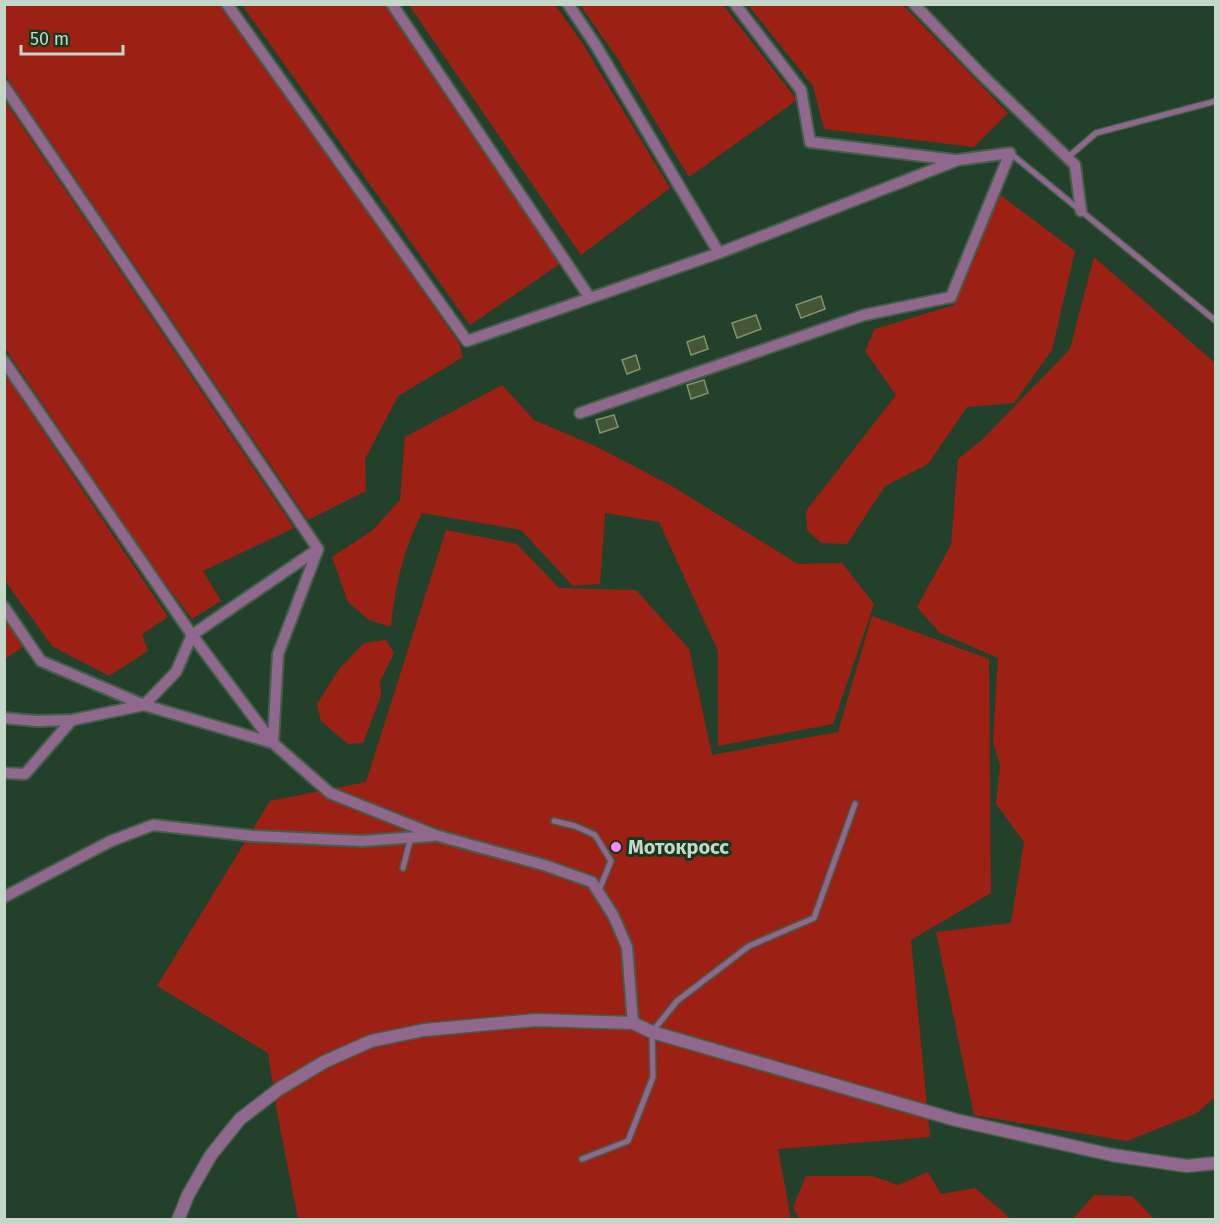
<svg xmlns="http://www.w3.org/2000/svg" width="1220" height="1224" font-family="'Fira Sans',sans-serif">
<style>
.green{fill:#9d2014}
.building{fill:#455635;stroke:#80936f;stroke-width:1.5}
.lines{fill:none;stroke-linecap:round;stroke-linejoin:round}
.service-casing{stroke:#435f4a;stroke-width:8}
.minor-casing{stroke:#435f4a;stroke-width:14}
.tertiary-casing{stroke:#435f4a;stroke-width:15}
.service{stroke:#91688d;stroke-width:5}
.minor{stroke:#91688d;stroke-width:10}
.tertiary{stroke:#91688d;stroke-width:12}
.poi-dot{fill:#f689ed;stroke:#183720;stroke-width:2}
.labels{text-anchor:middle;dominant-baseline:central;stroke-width:6;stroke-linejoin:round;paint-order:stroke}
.poi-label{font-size:20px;font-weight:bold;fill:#c5d7c8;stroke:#183720;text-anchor:start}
</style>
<rect width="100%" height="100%" fill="#23412a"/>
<path class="green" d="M 4,5 L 225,5 L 459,343 L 463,357 L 398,396 L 365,459 L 366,491 L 308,520 L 5,75 Z
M 242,5 L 390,5 L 564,261 L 470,325 Z
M 409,5 L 555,5 L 581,41 L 670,188 L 581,255 Z
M 580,5 L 723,5 L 797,100 L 689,177 L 616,56 Z
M 748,5 L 903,5 L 1008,113 L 974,147 L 824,129 L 813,86 Z
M 5,101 L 294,528 L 203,571 L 221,601 L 192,619 L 151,565 L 5,348 Z
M 999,194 L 1075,251 L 1052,350 L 1014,403 L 967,407 L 928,464 L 885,486 L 847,544 L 821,543 L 807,530 L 806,511 L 896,395 L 865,351 L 875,329 L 954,305 Z
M 1094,257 L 1216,364 L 1215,1097 L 1197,1113 L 1127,1141 L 974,1115 L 936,932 L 1011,923 L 1024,842 L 996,804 L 1000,766 L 993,741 L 998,658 L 940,633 L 917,607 L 951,545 L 958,459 L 983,439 L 1070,349 Z
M 4,373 L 168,617 L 142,634 L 148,651 L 109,676 L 52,646 L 5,581 Z
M 502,385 L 534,420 L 595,446 L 670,485 L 798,564 L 842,563 L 874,604 L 833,724 L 718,746 L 718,651 L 659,522 L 605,513 L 600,584 L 573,586 L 521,530 L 422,513 C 403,550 395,586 391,627 L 369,620 L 348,602 L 332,557 L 373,530 L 400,500 L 405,437 Z
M 446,530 L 517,544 L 559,588 L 636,590 L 689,649 L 712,755 L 838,732 L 872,616 L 989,659 L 991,893 L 911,940 L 930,1137 L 778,1149 L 791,1219 L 298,1219 L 277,1112 L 268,1053 L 157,986 L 270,801 L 366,782 Z
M 4,616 L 24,646 L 5,659 L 4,659 Z
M 386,640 L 394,653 L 380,681 L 381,696 L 363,743 L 348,744 L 321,721 L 317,704 L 340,668 L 364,643 Z
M 928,1172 L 941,1194 L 975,1188 L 1011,1219 L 799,1219 L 793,1207 L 806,1176 L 872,1176 L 898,1185 Z
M 1094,1195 L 1132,1196 L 1154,1219 L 1073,1219 Z"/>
<path class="building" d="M 821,296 L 825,309 L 801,318 L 796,305 Z
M 756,315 L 761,329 L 737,338 L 732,323 Z
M 704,336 L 708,349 L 691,355 L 687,342 Z
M 636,355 L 640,369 L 627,374 L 622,360 Z
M 704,380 L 708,393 L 691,399 L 687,385 Z
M 614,415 L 618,427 L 600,433 L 596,420 Z"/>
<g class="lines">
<g class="service-casing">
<path id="service" d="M 1010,153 L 1216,321
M 1067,158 L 1096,133 L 1216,101
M 554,821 L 575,826 L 595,835 L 611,861 L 599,890
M 403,868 L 411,837
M 582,1159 L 628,1141 L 653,1077 L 652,1032 L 677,1001 L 749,946 L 814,918 L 855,804"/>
</g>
<g class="minor-casing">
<path id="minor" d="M 227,4 L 467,341 L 719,253 L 958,160 L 1010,153
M 392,4 L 590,298
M 568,4 L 595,44 L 719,253
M 735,4 L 801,90 L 810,142 L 955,160
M 914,4 L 982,75 L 1075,165 L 1081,211
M 4,86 L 318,549 L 278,654 L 273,743 L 144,705 L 41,661 L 4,607
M 4,361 L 192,635 L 273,743 L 330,793 L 435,835 L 544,865 L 592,882 L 613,915 L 627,947 L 633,1023
M 580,413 L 864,315 L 951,297 L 1010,153
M 4,718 L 37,721 L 72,720 L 144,705 L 176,672 L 192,635 L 318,549
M 4,773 L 25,774 L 72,720
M 4,897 L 111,841 L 153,825 L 253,836 L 362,841 L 432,836"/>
</g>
<g class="tertiary-casing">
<path id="tertiary" d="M 178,1220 L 188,1195 L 211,1155 L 240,1119 L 279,1089 L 324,1062 L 371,1041 L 424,1030 L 536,1020 L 633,1023 L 652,1032 L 956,1120 L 1112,1155 L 1187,1166 L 1216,1163"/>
</g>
<use href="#service" class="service"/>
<use href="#minor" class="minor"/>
<use href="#tertiary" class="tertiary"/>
</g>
<circle class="poi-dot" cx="616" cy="847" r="6"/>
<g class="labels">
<g class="poi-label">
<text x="628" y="847">Мотокросс</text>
</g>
</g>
<rect width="1220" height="1224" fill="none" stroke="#c5d7c8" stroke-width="12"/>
<path d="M21 45v9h102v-9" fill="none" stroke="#c5d7c8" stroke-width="3"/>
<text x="30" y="45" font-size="18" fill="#c5d7c8" stroke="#183720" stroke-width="4.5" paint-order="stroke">50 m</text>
</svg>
